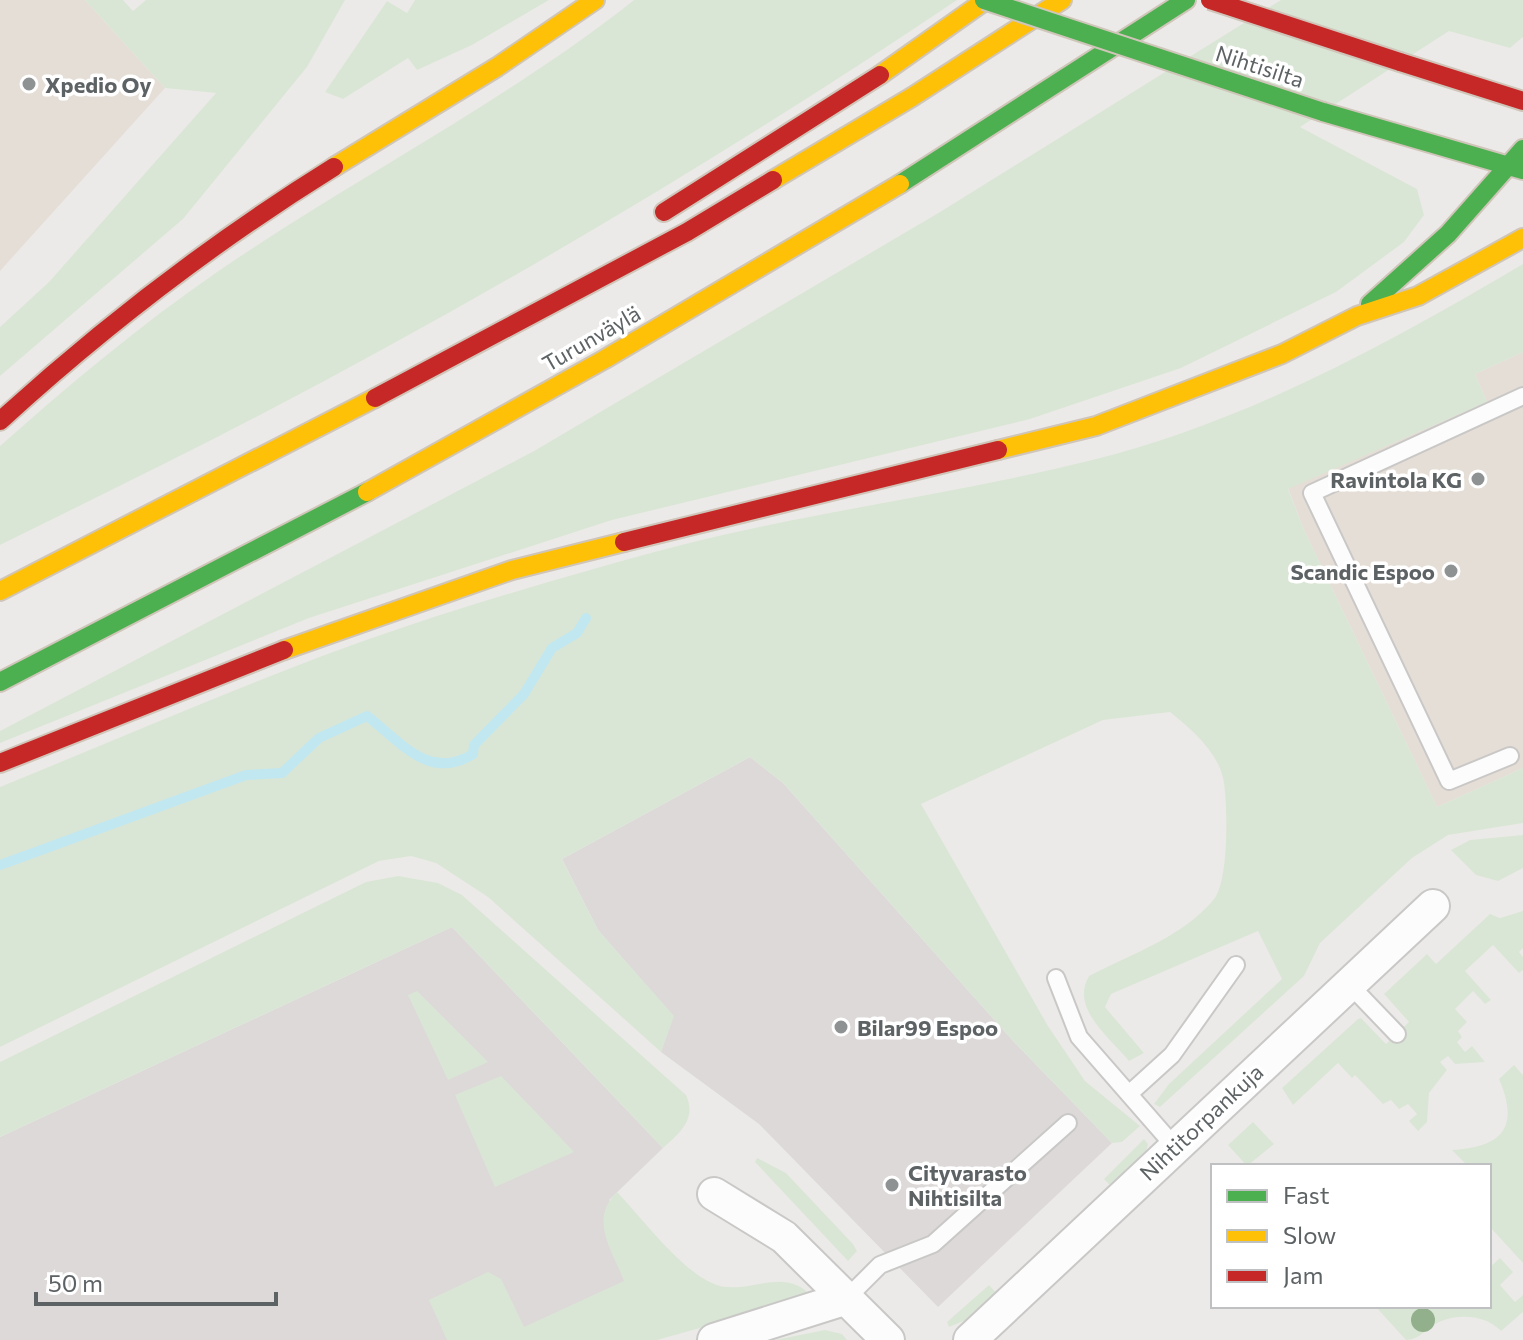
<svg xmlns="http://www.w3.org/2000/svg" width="1523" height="1340" font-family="Commissioner,sans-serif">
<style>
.commercial{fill:#e5ded6}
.industrial{fill:#dcd9d8}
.green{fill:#dae6d5}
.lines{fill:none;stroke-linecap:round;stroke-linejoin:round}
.stream{stroke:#c1e7f1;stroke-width:10}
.lane-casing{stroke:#c9c8c7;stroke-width:20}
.street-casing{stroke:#c9c8c7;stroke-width:36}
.fast-casing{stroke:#d0c5b9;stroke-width:22}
.slow-casing{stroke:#d0c5b9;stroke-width:22}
.jam-casing{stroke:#d0c5b9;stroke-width:22}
.lane{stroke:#fcfcfc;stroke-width:16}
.street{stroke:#fcfcfc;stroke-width:32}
.fast{stroke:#4caf50;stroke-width:18}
.slow{stroke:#ffc107;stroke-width:18}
.jam{stroke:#c62828;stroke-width:18}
.fast-bridge-casing{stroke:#d0c5b9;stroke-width:22;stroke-linecap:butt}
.jam-bridge-casing{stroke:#d0c5b9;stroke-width:22;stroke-linecap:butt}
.fast-bridge{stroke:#4caf50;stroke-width:18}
.jam-bridge{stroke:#c62828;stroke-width:18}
.tree{fill:#93b08c}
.poi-dot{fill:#8f9292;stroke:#fff;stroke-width:3}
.labels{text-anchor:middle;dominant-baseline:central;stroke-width:7;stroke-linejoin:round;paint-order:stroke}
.street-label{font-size:22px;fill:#5d6264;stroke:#fff}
.poi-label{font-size:22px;font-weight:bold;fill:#5d6264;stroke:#fff;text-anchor:start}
</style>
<rect width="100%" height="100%" fill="#eceae8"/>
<path class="commercial" d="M 0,0 L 85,0 L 165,88 L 0,271 Z
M 1523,352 L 1523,768 L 1437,807 L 1304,530 L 1288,488 L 1487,402 L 1475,374 Z"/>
<path class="industrial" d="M 750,757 L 783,783 L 1014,1042 L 1112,1143 L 938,1307 L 759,1124 L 661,1052 L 673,1016 L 598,930 L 562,859 Z
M 452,927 L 663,1148 L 609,1200 L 649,1243 L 599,1340 L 0,1340 L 0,1137 Z"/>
<path class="green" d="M 85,0 L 123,0 L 133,11 L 146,0 L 345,0 L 307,67 L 183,219 L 0,376 L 0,327 L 49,282 L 216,93 L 165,88 Z
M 415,0 L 549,0 L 472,45 L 417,70 L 408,58 L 343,99 L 325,92 L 387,1 L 407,13 Z
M 634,0 L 957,0 C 733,151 499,290 260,415 C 174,460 87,502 0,545 L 0,446 C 71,383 139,326 217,272 C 354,178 504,103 634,0 Z
M 1281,0 L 1523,0 L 1523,37 L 1510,48 L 1449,31 L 1300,127 L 1417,189 L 1424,215 L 1404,242 L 1336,292 L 1181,368 L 1030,419 L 612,520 L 309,618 L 0,743 L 0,731 L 534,451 L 940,212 Z
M 1523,264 L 1523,352 L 1475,374 L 1487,402 L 1288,489 L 1304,530 L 1437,807 L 1523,768 L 1523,823 L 1448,835 L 1412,858 L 1320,943 L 1304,976 L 1160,1107 L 1154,1104 L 1169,1084 L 1282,979 L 1258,931 L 1111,994 L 1105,1007 L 1144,1053 L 1129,1061 C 1109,1037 1070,1008 1089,976 C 1131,954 1183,937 1214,899 C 1229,882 1228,801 1223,778 C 1217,751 1190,728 1170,712 L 1103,720 L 921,804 L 1048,1026 L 1085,1081 L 1140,1126 L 1122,1142 L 1112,1143 L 1014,1042 L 783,783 L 750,757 L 562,859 L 598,930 L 674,1016 L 661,1052 L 488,897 L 436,863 L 411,856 L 379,861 L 0,1047 L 0,787 C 103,745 205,701 309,661 C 422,618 541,583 658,551 C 799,513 946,496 1088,461 C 1244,423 1386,345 1523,264 Z
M 1523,835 L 1523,868 L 1498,881 L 1476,875 L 1451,850 L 1470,840 Z
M 398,876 L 438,883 L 462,895 L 686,1095 C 697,1119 680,1133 663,1148 L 452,927 L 0,1137 L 0,1062 L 366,882 Z
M 1523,911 L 1523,948 L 1519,952 L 1523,957 L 1523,970 L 1519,973 L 1493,945 L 1465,971 L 1491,1000 L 1485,1004 L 1473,991 L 1455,1009 L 1467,1022 L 1458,1031 L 1462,1037 L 1457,1042 L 1465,1052 L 1472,1046 L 1485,1062 L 1455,1064 L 1448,1056 L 1440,1062 L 1447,1070 L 1429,1093 L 1427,1122 L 1418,1131 L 1409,1121 L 1417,1114 L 1408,1104 L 1399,1109 L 1391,1100 L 1383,1104 L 1355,1075 L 1352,1078 L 1338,1063 L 1293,1105 L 1282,1088 L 1358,1019 L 1361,1018 L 1386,1044 L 1409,1022 L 1384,994 L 1427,954 L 1436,964 L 1490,914 L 1500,918 Z
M 417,991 L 488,1062 L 448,1080 L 408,995 Z
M 1514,1065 L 1523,1075 L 1523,1263 L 1489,1226 L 1489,1166 L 1463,1166 L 1465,1163 L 1452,1150 C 1502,1147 1520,1128 1499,1079 Z
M 501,1076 L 574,1152 L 495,1187 L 455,1095 Z
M 1253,1122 L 1274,1144 L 1247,1166 L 1228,1145 Z
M 1144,1139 L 1148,1144 L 1144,1160 L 1114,1189 L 1104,1179 Z
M 757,1158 L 786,1173 L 853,1244 L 857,1251 L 848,1261 L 755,1162 Z
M 617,1192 C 643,1219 679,1268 712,1283 C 745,1299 784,1263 812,1297 L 657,1340 L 447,1340 L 429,1300 L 488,1272 L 501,1279 L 524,1327 L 624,1281 C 613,1251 588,1220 617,1192 Z
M 1500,1258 L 1513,1272 L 1500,1285 L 1515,1302 L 1523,1295 L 1523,1312 L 1501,1331 C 1486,1315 1459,1313 1439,1322 C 1426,1328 1420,1340 1406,1340 L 1375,1306 L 1489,1306 L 1489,1268 Z
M 989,1285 L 999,1296 L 978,1315 L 949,1327 L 947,1322 Z
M 825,1330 L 842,1334 L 847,1340 L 775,1340 Z"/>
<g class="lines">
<path class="stream" d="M 0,865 L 246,775 L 282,773 L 319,738 L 367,716 C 400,741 429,782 473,754 L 474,745 L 524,694 L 552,648 L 577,633 L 586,618"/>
<g class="lane-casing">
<path id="lane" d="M 1510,756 L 1449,781 L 1312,493 L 1523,396
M 1056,978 L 1079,1037 L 1175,1147
M 1349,984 L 1397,1034
M 1129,1094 L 1172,1055 L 1236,965
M 847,1298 L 880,1265 L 933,1244 L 1068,1123"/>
</g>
<g class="street-casing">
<path id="street" d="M 714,1194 L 784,1237 L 888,1340
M 714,1340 L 847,1298
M 970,1340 L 1433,906"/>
</g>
<g class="fast-casing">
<path id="fast" d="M 1323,112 L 1523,170
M 900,184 L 1186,0
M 1370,304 L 1448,234 L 1523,149
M 0,682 L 367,492"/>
</g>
<g class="slow-casing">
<path id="slow" d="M 880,75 L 986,0
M 334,167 L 497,67 L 595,0
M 773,180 L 912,97 L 1062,0
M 998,450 L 1096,426 L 1282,354 L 1357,316 L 1418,296 L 1523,238
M 367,492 L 605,359 L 900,184
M 0,591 L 375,398
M 284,650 L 512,570 L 624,542"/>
</g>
<g class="jam-casing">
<path id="jam" d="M 1400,62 L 1523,101
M 664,212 L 880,75
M 375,398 L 687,232 L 773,180
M 0,421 C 104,326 215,241 334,167
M 624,542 L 998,450
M 0,763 L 284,650"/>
</g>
<use href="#lane" class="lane"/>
<use href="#street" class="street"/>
<use href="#fast" class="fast"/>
<use href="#slow" class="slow"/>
<use href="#jam" class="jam"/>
<g class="fast-bridge-casing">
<path id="fast-bridge" d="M 984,0 L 1323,112"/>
</g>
<g class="jam-bridge-casing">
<path id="jam-bridge" d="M 1210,0 L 1400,62"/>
</g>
<use href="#fast-bridge" class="fast-bridge"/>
<use href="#jam-bridge" class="jam-bridge"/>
</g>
<circle class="tree" cx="1423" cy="1320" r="12"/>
<g class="poi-dot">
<circle cx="29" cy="84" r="8"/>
<circle cx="1478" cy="479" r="8"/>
<circle cx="1451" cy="571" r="8"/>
<circle cx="841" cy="1027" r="8"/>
<circle cx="892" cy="1185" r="8"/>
</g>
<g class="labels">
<g class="street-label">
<text transform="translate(1260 66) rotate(18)">Nihtisilta</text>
<text transform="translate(591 338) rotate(-30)">Turunväylä</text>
<text transform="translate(1201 1122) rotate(-43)">Nihtitorpankuja</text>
</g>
<g class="poi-label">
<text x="45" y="84">Xpedio Oy</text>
<text x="1462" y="479" text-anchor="end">Ravintola KG</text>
<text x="1435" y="571" text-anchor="end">Scandic Espoo</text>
<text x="857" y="1027">Bilar99 Espoo</text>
<text x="908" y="1172">Cityvarasto<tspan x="908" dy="25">Nihtisilta</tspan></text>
</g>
</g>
<rect x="1211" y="1164" width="280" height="144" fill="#ffffff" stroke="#bec0c1" stroke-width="2"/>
<rect x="1227" y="1190" width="40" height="12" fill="#4caf50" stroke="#bec0c1" stroke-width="2"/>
<text x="1283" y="1204" font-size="24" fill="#5d6264">Fast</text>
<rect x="1227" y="1230" width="40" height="12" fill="#ffc107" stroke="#bec0c1" stroke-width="2"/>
<text x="1283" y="1244" font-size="24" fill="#5d6264">Slow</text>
<rect x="1227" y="1270" width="40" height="12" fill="#c62828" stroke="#bec0c1" stroke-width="2"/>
<text x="1283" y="1284" font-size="24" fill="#5d6264">Jam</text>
<path d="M36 1292v12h240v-12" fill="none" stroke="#5d6264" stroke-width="4"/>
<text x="48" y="1292" font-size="24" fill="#5d6264" stroke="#ffffff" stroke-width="6" paint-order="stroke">50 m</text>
</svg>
